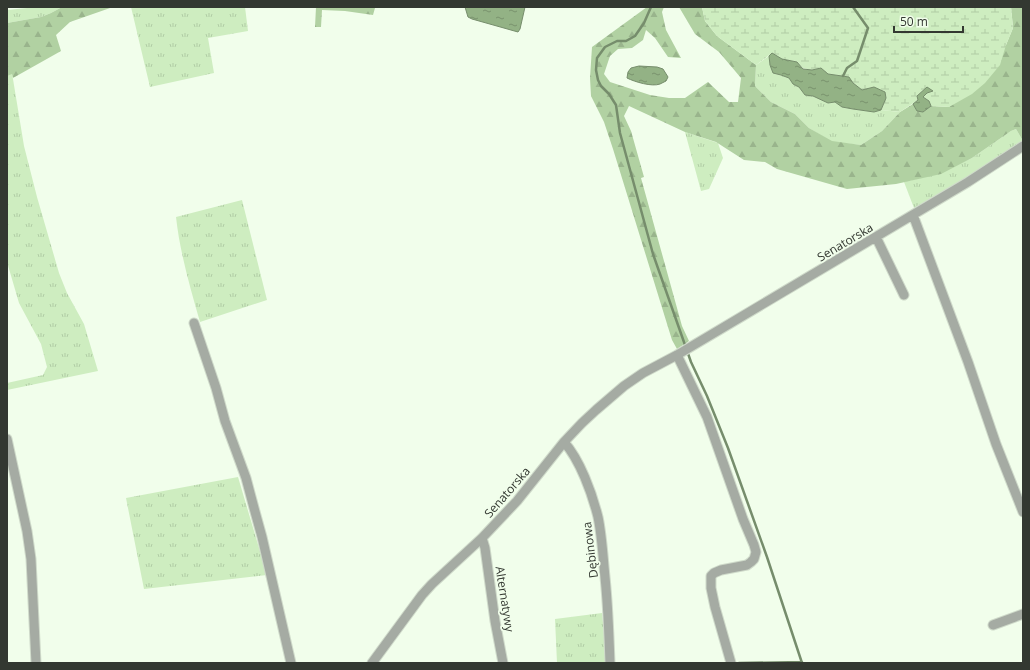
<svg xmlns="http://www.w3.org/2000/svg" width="1030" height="670" font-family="'Open Sans',sans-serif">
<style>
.grass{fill:url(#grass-tufts)}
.forest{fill:url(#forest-firs)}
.wetland{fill:url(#wetland-marsh)}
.water{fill:url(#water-ripples);stroke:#768d6c}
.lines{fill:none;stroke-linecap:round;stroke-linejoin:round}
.stream{stroke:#768d6c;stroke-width:2.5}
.minor-casing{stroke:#cfdaca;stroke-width:11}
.minor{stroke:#a5aba3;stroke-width:9}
.labels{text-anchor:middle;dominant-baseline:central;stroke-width:3.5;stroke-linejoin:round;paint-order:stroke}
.street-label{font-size:12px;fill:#333831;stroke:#f1feeb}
</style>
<defs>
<pattern id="grass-tufts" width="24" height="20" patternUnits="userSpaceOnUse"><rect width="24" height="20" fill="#ceedc0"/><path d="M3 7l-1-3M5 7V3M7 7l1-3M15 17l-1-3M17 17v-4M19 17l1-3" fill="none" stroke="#b1cca5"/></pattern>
<pattern id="forest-firs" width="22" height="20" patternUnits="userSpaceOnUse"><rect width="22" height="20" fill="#b1d1a2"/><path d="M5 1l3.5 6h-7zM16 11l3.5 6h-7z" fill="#99b48c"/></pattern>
<pattern id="wetland-marsh" width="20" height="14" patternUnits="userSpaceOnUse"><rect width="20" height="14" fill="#ceedc0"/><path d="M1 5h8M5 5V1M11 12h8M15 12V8" fill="none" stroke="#b1cca5"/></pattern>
<pattern id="water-ripples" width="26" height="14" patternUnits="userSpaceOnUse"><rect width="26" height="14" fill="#93b285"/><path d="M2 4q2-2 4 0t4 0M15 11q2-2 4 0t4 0" fill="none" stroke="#79926d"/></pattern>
</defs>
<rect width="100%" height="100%" fill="#f1feeb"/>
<path class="grass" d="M 37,7 L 62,7 L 51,13 L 41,17 L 7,23 L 7,10 Z
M 131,7 L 245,7 L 248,31 L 208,38 L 214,73 L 150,87 Z
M 769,56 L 770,65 L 773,73 L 781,75 L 789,78 L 793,84 L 799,87 L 805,95 L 813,96 L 828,103 L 835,102 L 842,107 L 853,109 L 874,112 L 881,110 L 900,112 L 882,131 L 861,145 L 832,142 L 809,128 L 795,114 L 771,102 L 755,86 L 756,65 Z
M 12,73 L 24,146 L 37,197 L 59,273 L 67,293 L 84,324 L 98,371 L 7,390 L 7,383 L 43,375 L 47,367 L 41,344 L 19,303 L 7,262 L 7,76 Z
M 1016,129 L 1023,141 L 991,163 L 914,208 L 904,182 L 941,173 L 972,158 L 1011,131 Z
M 685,132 L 718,143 L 723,158 L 709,189 L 701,191 Z
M 242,200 L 267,300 L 200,322 C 190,287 180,253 176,217 Z
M 238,477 L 267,575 L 144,589 L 126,498 Z
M 602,613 L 607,663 L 557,663 L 555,619 Z"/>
<path class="forest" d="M 62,7 L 113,7 L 70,22 L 56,35 L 61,51 L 13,78 L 12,74 L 7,76 L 7,23 L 41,17 L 51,13 Z
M 316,7 L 370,7 L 375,8 L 373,15 L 345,11 L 322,10 L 321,27 L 315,27 Z
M 647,7 L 664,7 L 662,12 L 666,30 L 681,58 L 668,57 L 655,38 L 646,30 L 643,40 L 632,48 L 618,49 L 610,56 L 604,74 L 610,82 L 650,95 L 669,98 L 685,98 L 708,82 L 729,102 L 738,102 L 741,78 L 719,52 L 695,34 L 679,7 L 702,7 L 705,21 L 717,36 L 756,65 L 755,86 L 771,102 L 795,114 L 809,128 L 832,141 L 861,145 L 882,131 L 900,112 L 913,104 L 917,111 L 923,112 L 931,106 L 949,107 L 1006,45 L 1013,28 L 1011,7 L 1023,7 L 1023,141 L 1016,129 L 1011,131 L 972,158 L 941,174 L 896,184 L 847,189 L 777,169 L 765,162 L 744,160 L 716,142 L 685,132 L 629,106 L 624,116 L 631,131 L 644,177 L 641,178 L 682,326 L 689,341 L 677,349 L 672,340 L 613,149 L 604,122 L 591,96 L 590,78 L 592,47 Z"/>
<path class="wetland" d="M 702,7 L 1011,7 L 1013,28 L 1006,45 L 1000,65 L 985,83 L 972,94 L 949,107 L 931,106 L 929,101 L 923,97 L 927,93 L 927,87 L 917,96 L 918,100 L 900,112 L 881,110 L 886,98 L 874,87 L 862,90 L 853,83 L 849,77 L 827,74 L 821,68 L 812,70 L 803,68 L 797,62 L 782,59 L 772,53 L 756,65 L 717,36 L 705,21 Z"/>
<path class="water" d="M 465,7 L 525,7 L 520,29 L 518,32 L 472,19 L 468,17 Z
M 772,53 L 782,59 L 797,62 L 803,69 L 812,70 L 821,68 L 828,74 L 849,77 L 853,83 L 862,90 L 874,87 L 885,92 L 886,98 L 881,110 L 874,112 L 853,109 L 842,107 L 835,102 L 828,103 L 813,96 L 805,95 L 799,87 L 793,84 L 789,78 L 781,75 L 773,73 L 770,65 L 769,56 Z
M 639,66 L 657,67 L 663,69 L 668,77 L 666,81 C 664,82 662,83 660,84 C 652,87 635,82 627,78 L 628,72 L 631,68 Z
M 927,87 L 933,91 L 927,93 L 923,97 L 929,101 L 931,106 L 923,112 L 917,111 L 913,104 L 918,100 L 917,96 Z"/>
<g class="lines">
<path class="stream" d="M 651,7 L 644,23 L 635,36 L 626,41 L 617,41 L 605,47 L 597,58 L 596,70 L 598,80 L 601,86 L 609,94 L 616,105 L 620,133 L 653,254 L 691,362 L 707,396 L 728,448 L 767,557 L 802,663
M 843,76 L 847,68 L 857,61 L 868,28 L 853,7
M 739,663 L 802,662"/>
<g class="minor-casing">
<path id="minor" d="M 913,215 L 968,362 L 996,444 L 1023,512
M 876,237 L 904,295
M 194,323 L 216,388 L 225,421 L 246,478 L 254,508 L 262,537 L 291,663
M 677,355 L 707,417 L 743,519 L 754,545 L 756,552 L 754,559 L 751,562 L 747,565 L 721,570 L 714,573 L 711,576 L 711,588 L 715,607 L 731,663
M 7,439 L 27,531 L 31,559 L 36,663
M 564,442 C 580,460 592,493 598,517 C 602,536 603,557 605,577 C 608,606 609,634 610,663
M 482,538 L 485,548 L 495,621 L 503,663
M 993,625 L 1023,614
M 372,663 L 422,595 L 432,584 L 482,538 L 517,501 L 564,442 L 582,423 L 596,410 L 624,386 L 643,373 L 677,355 L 968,182 L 1023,146"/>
</g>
<use href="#minor" class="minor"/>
</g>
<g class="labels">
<g class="street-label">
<text transform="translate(845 242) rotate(-31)">Senatorska</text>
<text transform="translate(507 492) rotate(-49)">Senatorska</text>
<text transform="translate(590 550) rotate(-97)">Dębinowa</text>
<text transform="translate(505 599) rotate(81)">Alternatywy</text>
</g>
</g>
<rect width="1030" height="670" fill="none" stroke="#333831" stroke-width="16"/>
<path d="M894 26v6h69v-6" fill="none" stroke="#333831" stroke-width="2"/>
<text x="900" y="26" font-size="12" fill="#333831" stroke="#f1feeb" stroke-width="3" paint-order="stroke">50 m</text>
</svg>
